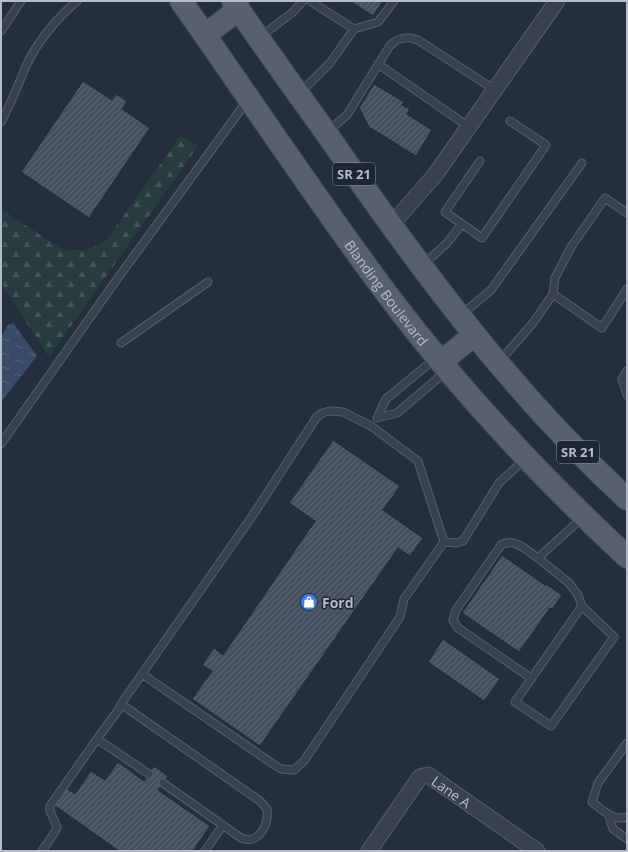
<svg xmlns="http://www.w3.org/2000/svg" width="628" height="852" font-family="'Open Sans',sans-serif">
<style>
.forest{fill:url(#forest-firs)}
.water{fill:url(#water-ripples)}
.building{fill:url(#building-hatch);stroke:#1f2835}
.lines{fill:none;stroke-linecap:round;stroke-linejoin:round}
.lane-casing{stroke:#565f6c;stroke-width:9}
.street-casing{stroke:#565f6c;stroke-width:17}
.primary-casing{stroke:#414a57;stroke-width:24}
.lane{stroke:#38414e;stroke-width:7}
.street{stroke:#38414e;stroke-width:15}
.primary{stroke:#56606e;stroke-width:22}
.labels{text-anchor:middle;dominant-baseline:central;stroke-width:3;stroke-linejoin:round;paint-order:stroke}
.shield{fill:#1d2633;stroke:#878f9c;stroke-width:1}
.shield-label{font-size:13px;font-weight:bold;fill:#b4bcc9}
.street-label{font-size:14px;fill:#b4bcc9;stroke:#1d2633}
.poi-label{font-size:14px;font-weight:bold;fill:#b4bcc9;stroke:#1d2633;text-anchor:start}
</style>
<defs>
<pattern id="forest-firs" width="22" height="20" patternUnits="userSpaceOnUse"><rect width="22" height="20" fill="#263c3f"/><path d="M5 1l3.5 6h-7zM16 11l3.5 6h-7z" fill="#435659"/></pattern>
<pattern id="water-ripples" width="26" height="14" patternUnits="userSpaceOnUse"><rect width="26" height="14" fill="#394c67"/><path d="M2 4q2-2 4 0t4 0M15 11q2-2 4 0t4 0" fill="none" stroke="#53647b"/></pattern>
<pattern id="building-hatch" width="6" height="6" patternUnits="userSpaceOnUse"><rect width="6" height="6" fill="#455162"/><path d="M-1 1l2-2M0 6l6-6M5 7l2-2" fill="none" stroke="#5d6877"/></pattern>
</defs>
<rect width="100%" height="100%" fill="#242f3e"/>
<path class="forest" d="M 180,136 L 198,146 L 49,357 L 1,283 L 1,209 L 63,250 L 87,250 L 106,241 Z"/>
<path class="water" d="M 13,323 L 37,356 L 1,402 L 1,336 L 8,325 Z"/>
<path class="building" d="M 350,1 L 383,1 L 373,16 Z
M 83,81 L 112,100 L 116,94 L 127,101 L 122,109 L 150,128 L 89,218 L 21,172 Z
M 374,84 L 404,102 L 402,105 L 410,109 L 407,114 L 432,130 L 416,156 L 369,127 L 359,108 Z
M 333,440 L 400,486 L 383,510 L 423,538 L 410,556 L 398,548 L 260,746 L 192,699 L 212,671 L 202,665 L 214,648 L 223,655 L 315,521 L 289,503 Z
M 502,555 L 545,585 L 546,584 L 562,595 L 552,609 L 550,608 L 519,652 L 462,613 Z
M 443,639 L 500,679 L 484,701 L 428,662 Z
M 118,762 L 144,781 L 154,766 L 168,776 L 158,790 L 210,826 L 193,851 L 119,851 L 54,805 L 66,788 L 75,794 L 91,771 L 105,780 Z"/>
<g class="lines">
<g class="lane-casing">
<path id="lane" d="M 310,1 L 354,29 L 378,22 L 394,1
M 1,31 L 21,1
M 260,37 L 293,12 L 303,1
M 378,64 L 469,127
M 300,93 L 330,63 L 354,29
M 1,122 C 11,104 18,85 26,66 C 37,42 57,18 77,1
M 327,132 L 347,115 L 389,47 C 396,38 407,36 418,40 L 495,90
M 462,224 L 482,238 L 546,145 L 510,121
M 424,264 L 447,243 L 462,224 L 445,212 L 480,161
M 553,294 L 602,328 L 627,289
M 461,315 L 491,290 L 582,163
M 121,343 L 208,282
M 431,362 L 441,362 L 440,373 L 437,379 L 397,413 L 377,418 L 386,399 Z
M 499,362 L 533,323 L 553,294 L 555,278 L 571,247 L 605,198 L 627,213
M 627,371 L 622,379 L 627,395
M 1,444 L 115,282 L 247,101
M 582,518 L 538,558 L 569,583 L 578,595 L 582,606 L 614,637 L 551,726 L 515,702 L 582,606
M 444,542 L 456,543 L 463,541 L 499,483 L 525,459
M 142,674 L 276,766 L 281,769 L 294,770 L 304,761 L 400,617 L 404,599 L 444,542
M 531,678 L 458,628 L 453,620 L 456,610 L 501,545 C 515,537 527,551 538,558
M 121,704 L 260,801 L 267,809 C 269,825 259,845 241,838 L 163,783
M 627,743 L 598,783 L 592,802 C 601,809 614,822 627,817
M 149,774 L 97,739 L 119,709 L 121,704 L 253,515 L 316,418 L 322,413 L 330,411 L 343,412 L 371,426 L 418,461 L 444,542
M 609,816 L 613,829 L 627,839
M 42,851 L 55,832 L 57,827 L 50,811 L 50,806 L 97,739
M 205,851 L 223,825"/>
</g>
<g class="street-casing">
<g id="street">
<path d="M 391,225 L 435,175 L 557,1"/>
<path id="s1" d="M 369,851 L 420,777 L 428,775 L 537,851"/>
</g>
</g>
<g class="primary-casing">
<g id="primary">
<path id="s2" d="M 181,1 C 251,100 317,201 390,298 C 461,392 541,477 627,557"/>
<path d="M 233,1 C 264,47 297,92 329,137 C 418,266 511,392 627,499"/>
<path d="M 205,35 L 239,9"/>
<path d="M 441,362 L 474,335"/>
</g>
</g>
<use href="#lane" class="lane"/>
<use href="#street" class="street"/>
<use href="#primary" class="primary"/>
</g>
<defs>
<g id="shop-disc" transform="scale(0.9)"><circle r="9.5" fill="#3f7fe0" stroke="#1d2633"/><path d="M-5-2.5h2.3a2.7 3.5 0 0 1 5.4 0H5L5.5 6h-11ZM-1.5-2.5h3a1.5 2.3 0 0 0-3 0Z" fill="#fff"/></g>
</defs>
<g fill-rule="evenodd">
<use href="#shop-disc" x="309" y="602"/>
</g>
<g class="labels">
<g class="shield">
<rect x="333" y="163" width="42" height="22" rx="3"/>
<rect x="557" y="441" width="42" height="22" rx="3"/>
</g>
<g class="shield-label">
<text x="354" y="174">SR 21</text>
<text x="578" y="452">SR 21</text>
</g>
<g class="street-label">
<text stroke="none"><textPath href="#s2" startOffset="357">Blanding Boulevard</textPath></text>
<text stroke="none"><textPath href="#s1" startOffset="127">Lane A</textPath></text>
</g>
<g class="poi-label">
<text x="322" y="602">Ford</text>
</g>
</g>
<rect width="628" height="852" fill="none" stroke="#b4bcc9" stroke-width="4"/>
</svg>
